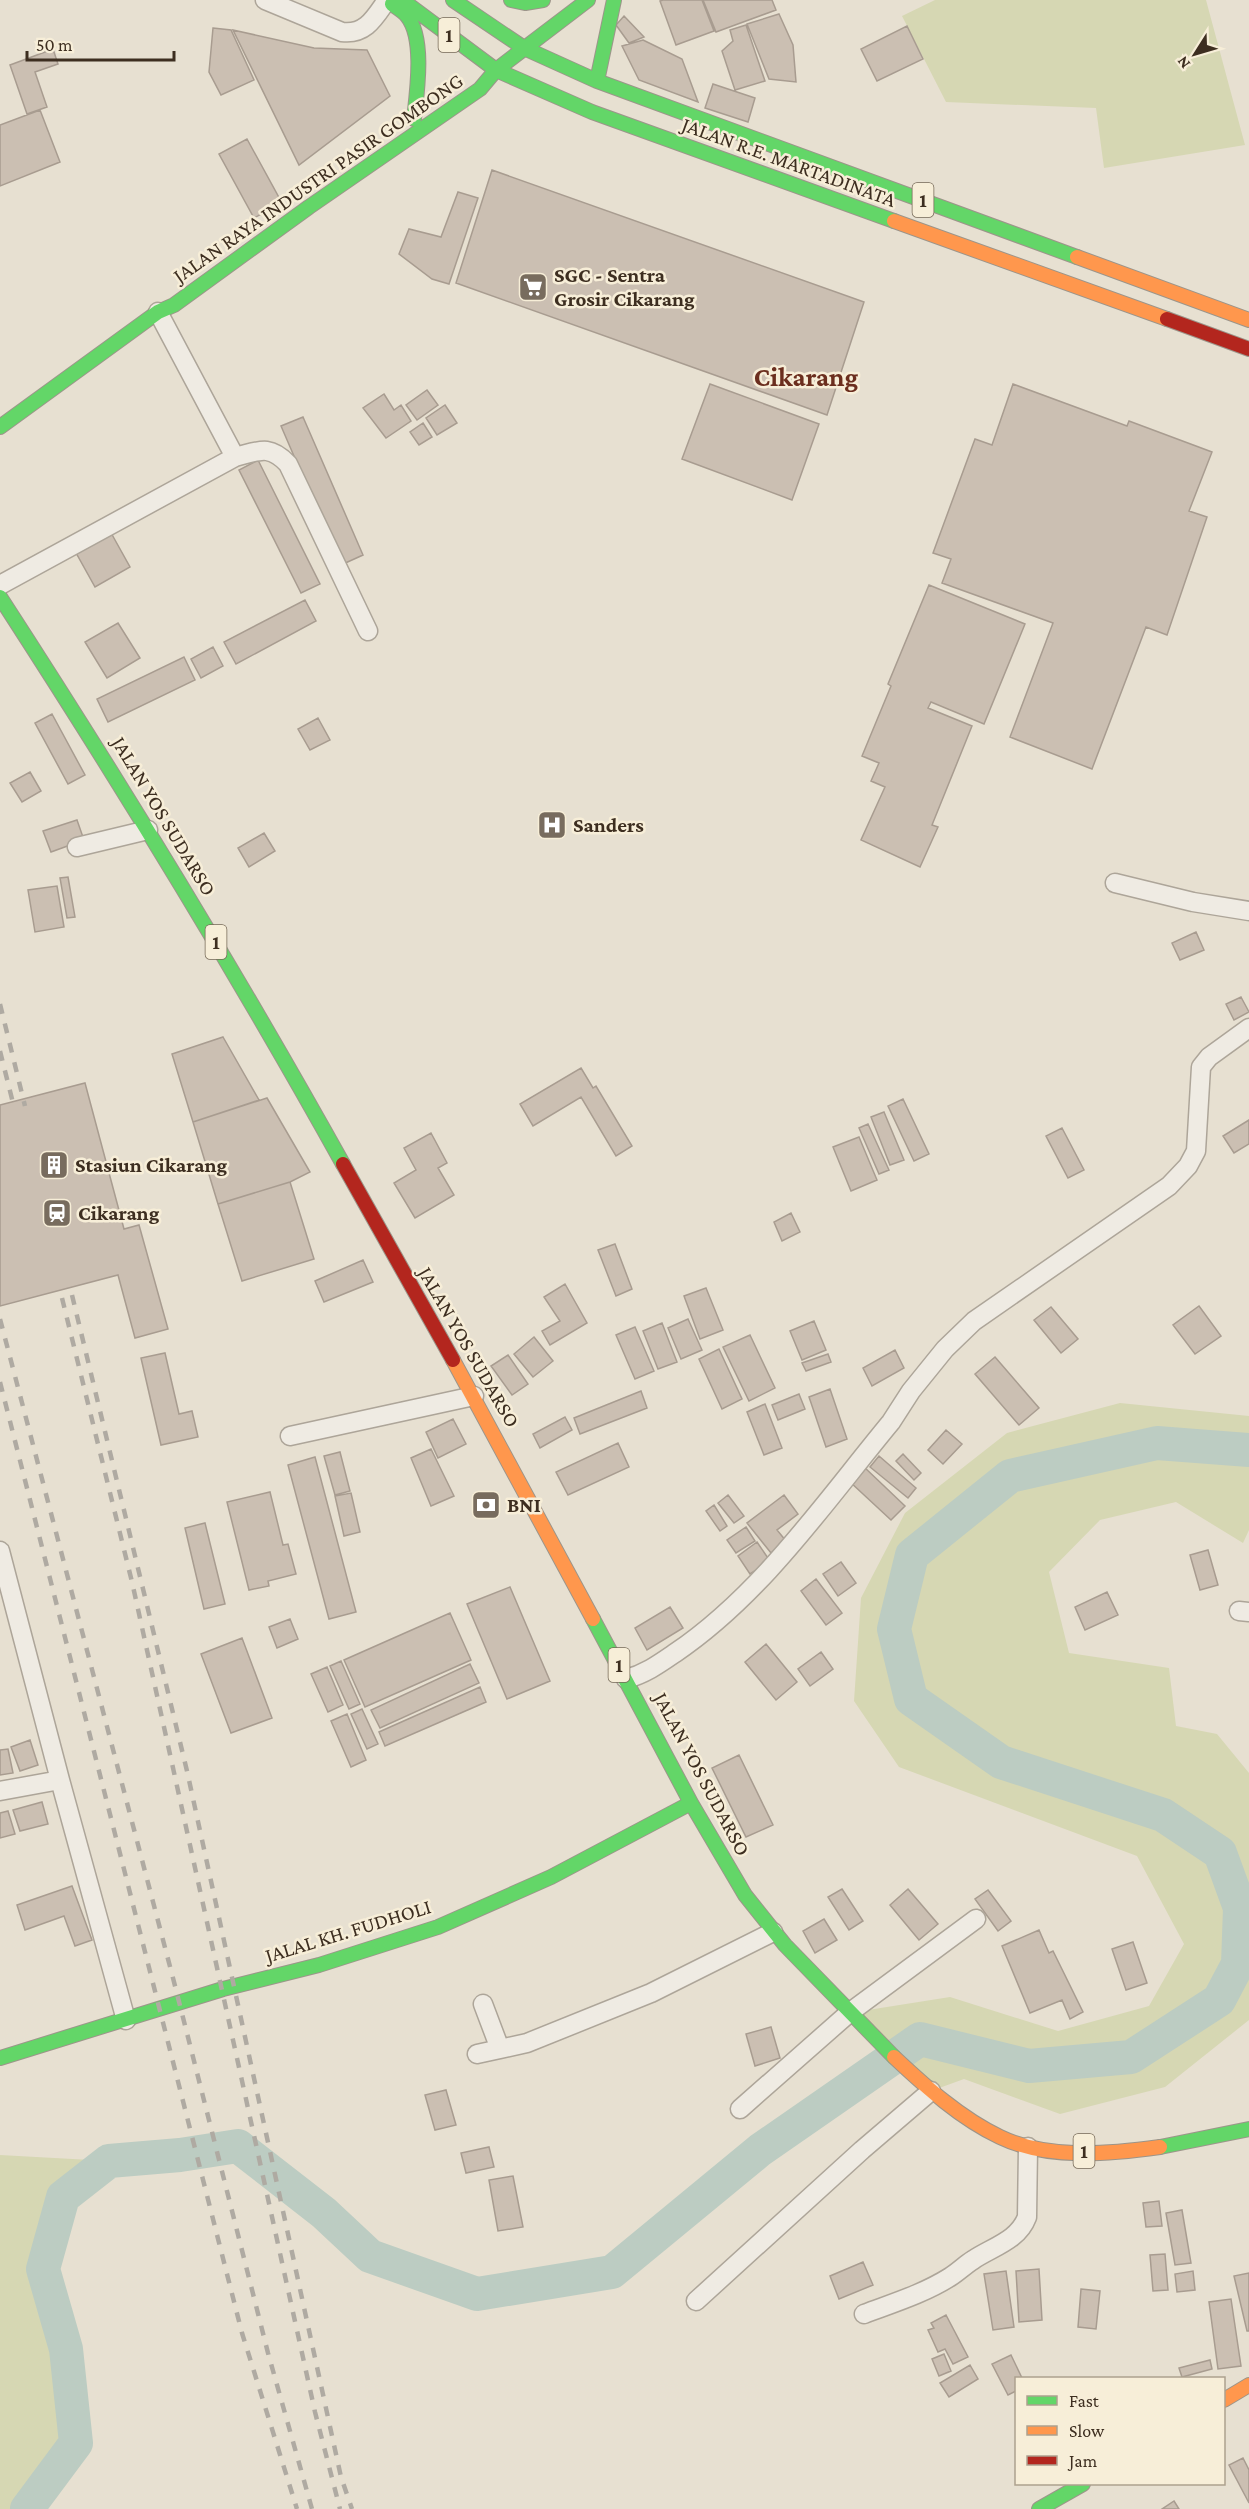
<svg xmlns="http://www.w3.org/2000/svg" width="1249" height="2509" font-family="'Crimson Pro',serif">
<style>
.green{fill:#d6d7b3}
.lines{fill:none;stroke-linecap:round;stroke-linejoin:round}
.river{stroke:#bcccc2;stroke-width:34}
.building{fill:#cbbfb2;stroke:#a89c90;stroke-width:1.5}
.street-casing{stroke:#ada599;stroke-width:21}
.fast-casing{stroke:#9c958a;stroke-width:16}
.slow-casing{stroke:#9c958a;stroke-width:16}
.jam-casing{stroke:#9c958a;stroke-width:16}
.street{stroke:#efebe3;stroke-width:18}
.fast{stroke:#63d668;stroke-width:14}
.slow{stroke:#ff974d;stroke-width:14}
.jam{stroke:#b3261e;stroke-width:14}
.rail{stroke:#afaaa2;stroke-width:4.5;stroke-dasharray:10 10;stroke-linecap:butt}
.labels{text-anchor:middle;dominant-baseline:central;stroke-width:5;stroke-linejoin:round;paint-order:stroke}
.shield{fill:#f7eed8;stroke:#756857;stroke-width:1.5}
.shield-label{font-size:20px;font-weight:bold;fill:#3d2e20}
.street-label{font-size:21px;fill:#3d2e20;stroke:#f7eed8}
.poi-label{font-size:21px;font-weight:bold;fill:#3d2e20;stroke:#f7eed8;text-anchor:start}
.district-label{font-size:27px;font-weight:bold;fill:#6b2e1e;stroke:#f7eed8}
</style>
<rect width="100%" height="100%" fill="#e7e0d1"/>
<path class="green" d="M 935,0 L 1206,0 L 1245,145 L 1104,168 L 1096,108 L 946,102 L 902,16 Z
M 1120,1403 L 1249,1416 L 1249,1530 L 1243,1543 L 1176,1502 L 1100,1520 L 1049,1572 L 1069,1653 L 1169,1668 L 1176,1726 L 1217,1734 L 1249,1773 L 1249,2020 L 1165,2087 L 1060,2114 L 964,2079 L 931,2091 L 849,2013 L 950,1997 L 1058,2031 L 1149,2006 L 1184,1944 L 1137,1856 L 899,1767 L 854,1701 L 861,1598 L 905,1513 L 1007,1433 Z
M 0,2155 L 109,2161 L 63,2198 L 43,2269 L 66,2349 L 76,2443 L 27,2509 L 0,2509 Z"/>
<g class="lines">
<path class="river" d="M 27,2509 L 76,2443 L 66,2349 L 43,2269 L 63,2197 L 109,2161 L 180,2155 L 238,2146 L 324,2213 L 370,2256 L 477,2294 L 612,2272 L 760,2150 L 920,2039 L 1029,2066 L 1131,2057 L 1219,2000 L 1238,1964 L 1240,1908 L 1220,1853 L 1163,1815 L 1001,1762 L 911,1699 L 894,1629 L 912,1555 L 1010,1476 L 1157,1443 L 1249,1450"/>
</g>
<path class="building" d="M 663,0 L 702,0 L 714,31 L 676,45 L 660,1 Z
M 703,0 L 772,0 L 776,10 L 716,32 Z
M 779,14 L 793,45 L 796,82 L 769,79 L 747,24 Z
M 624,16 L 644,37 L 629,43 L 616,25 Z
M 746,25 L 765,81 L 735,90 L 722,51 L 733,41 L 730,30 Z
M 907,26 L 923,59 L 877,81 L 861,49 Z
M 213,28 L 231,30 L 254,80 L 221,95 L 209,72 Z
M 233,30 L 314,48 L 367,50 L 390,96 L 299,165 Z
M 643,40 L 682,59 L 698,102 L 639,80 L 622,46 Z
M 53,49 L 58,64 L 35,72 L 47,107 L 27,114 L 10,65 Z
M 713,84 L 755,98 L 748,122 L 705,108 Z
M 40,110 L 60,162 L 0,186 L 0,125 Z
M 247,139 L 282,203 L 254,218 L 219,154 Z
M 492,170 L 864,302 L 827,415 L 456,283 Z
M 458,192 L 478,198 L 449,284 L 432,279 L 399,254 L 409,229 L 441,237 Z
M 710,384 L 819,424 L 792,500 L 682,459 Z
M 1013,384 L 1127,426 L 1129,421 L 1212,452 L 1189,511 L 1207,517 L 1167,635 L 1146,627 L 1092,769 L 1010,737 L 1053,623 L 942,583 L 951,559 L 933,553 L 975,439 L 992,445 Z
M 427,390 L 438,405 L 417,420 L 406,405 Z
M 384,394 L 394,410 L 401,405 L 411,421 L 386,438 L 363,408 Z
M 445,405 L 457,423 L 437,435 L 426,418 Z
M 303,417 L 363,555 L 341,565 L 281,426 Z
M 423,423 L 432,437 L 419,445 L 410,432 Z
M 258,460 L 320,584 L 301,593 L 239,470 Z
M 110,531 L 130,567 L 95,587 L 75,551 Z
M 929,585 L 1025,624 L 984,724 L 931,702 L 928,708 L 972,726 L 932,825 L 938,827 L 920,867 L 861,840 L 885,787 L 871,781 L 879,763 L 862,756 L 891,686 L 888,684 Z
M 305,600 L 316,621 L 236,664 L 224,642 Z
M 118,623 L 140,658 L 107,678 L 85,642 Z
M 213,647 L 223,666 L 201,678 L 191,659 Z
M 184,657 L 195,680 L 108,722 L 97,699 Z
M 52,714 L 85,775 L 68,784 L 35,723 Z
M 318,718 L 330,740 L 310,750 L 298,729 Z
M 30,772 L 41,791 L 22,802 L 10,783 Z
M 77,820 L 84,840 L 51,852 L 43,831 Z
M 264,833 L 275,851 L 249,867 L 238,848 Z
M 68,877 L 75,917 L 67,918 L 60,878 Z
M 57,886 L 64,927 L 35,932 L 28,890 Z
M 1196,932 L 1204,950 L 1180,960 L 1172,943 Z
M 1241,997 L 1249,1012 L 1234,1020 L 1226,1004 Z
M 223,1037 L 259,1100 L 193,1122 L 172,1054 Z
M 581,1068 L 593,1088 L 596,1086 L 632,1146 L 616,1156 L 581,1097 L 533,1126 L 520,1104 Z
M 85,1083 L 124,1229 L 139,1225 L 168,1329 L 135,1338 L 118,1275 L 0,1306 L 0,1105 Z
M 267,1098 L 310,1172 L 290,1182 L 218,1204 L 193,1122 Z
M 903,1099 L 929,1154 L 914,1161 L 888,1106 Z
M 884,1112 L 904,1160 L 890,1165 L 871,1117 Z
M 1249,1120 L 1249,1144 L 1234,1153 L 1223,1136 Z
M 868,1124 L 889,1170 L 879,1174 L 859,1128 Z
M 1062,1128 L 1084,1170 L 1068,1178 L 1046,1136 Z
M 431,1133 L 447,1163 L 438,1168 L 454,1195 L 415,1218 L 394,1183 L 416,1170 L 404,1148 Z
M 859,1137 L 877,1180 L 851,1191 L 833,1147 Z
M 290,1182 L 314,1259 L 242,1281 L 218,1204 Z
M 791,1213 L 800,1232 L 782,1241 L 774,1222 Z
M 615,1244 L 632,1289 L 616,1296 L 598,1250 Z
M 363,1260 L 373,1282 L 324,1302 L 315,1281 Z
M 565,1284 L 587,1323 L 550,1345 L 542,1331 L 560,1321 L 544,1297 Z
M 706,1288 L 723,1330 L 700,1339 L 684,1296 Z
M 1199,1306 L 1221,1336 L 1195,1354 L 1173,1325 Z
M 1051,1307 L 1078,1339 L 1061,1353 L 1034,1320 Z
M 688,1319 L 702,1350 L 681,1359 L 668,1328 Z
M 814,1321 L 826,1350 L 802,1360 L 790,1331 Z
M 662,1323 L 677,1362 L 658,1369 L 643,1331 Z
M 635,1327 L 654,1371 L 635,1379 L 616,1335 Z
M 750,1335 L 775,1388 L 749,1401 L 723,1347 Z
M 534,1337 L 553,1361 L 533,1377 L 514,1354 Z
M 719,1349 L 742,1399 L 722,1409 L 699,1359 Z
M 895,1350 L 904,1368 L 872,1386 L 863,1368 Z
M 165,1353 L 179,1414 L 192,1411 L 198,1437 L 161,1445 L 141,1358 Z
M 828,1354 L 831,1362 L 806,1371 L 802,1363 Z
M 508,1355 L 528,1384 L 512,1395 L 491,1366 Z
M 995,1357 L 1039,1408 L 1019,1425 L 975,1374 Z
M 830,1389 L 847,1439 L 826,1447 L 809,1397 Z
M 641,1391 L 647,1408 L 580,1434 L 574,1418 Z
M 799,1394 L 805,1409 L 778,1420 L 772,1405 Z
M 765,1404 L 782,1448 L 764,1455 L 747,1412 Z
M 565,1417 L 572,1430 L 540,1448 L 533,1434 Z
M 453,1419 L 466,1444 L 438,1458 L 426,1432 Z
M 946,1430 L 962,1444 L 943,1464 L 928,1450 Z
M 618,1443 L 629,1467 L 568,1495 L 556,1472 Z
M 431,1449 L 454,1496 L 431,1506 L 411,1458 Z
M 340,1452 L 350,1491 L 335,1495 L 324,1456 Z
M 903,1454 L 921,1473 L 914,1480 L 896,1461 Z
M 879,1456 L 916,1488 L 908,1498 L 870,1467 Z
M 315,1457 L 356,1612 L 329,1619 L 288,1465 Z
M 863,1466 L 905,1506 L 891,1520 L 849,1481 Z
M 270,1492 L 283,1545 L 288,1544 L 296,1574 L 268,1581 L 269,1586 L 249,1590 L 227,1502 Z
M 351,1493 L 360,1532 L 344,1536 L 335,1496 Z
M 728,1495 L 744,1516 L 734,1523 L 718,1503 Z
M 784,1495 L 798,1514 L 777,1530 L 786,1541 L 771,1553 L 747,1523 Z
M 714,1505 L 727,1526 L 720,1531 L 706,1511 Z
M 205,1523 L 225,1604 L 204,1609 L 185,1528 Z
M 746,1527 L 755,1541 L 736,1553 L 727,1540 Z
M 757,1542 L 770,1561 L 750,1574 L 738,1556 Z
M 1208,1550 L 1218,1585 L 1200,1590 L 1190,1555 Z
M 841,1562 L 856,1583 L 838,1596 L 823,1574 Z
M 816,1579 L 842,1613 L 826,1625 L 801,1591 Z
M 510,1587 L 550,1681 L 507,1699 L 467,1604 Z
M 1107,1592 L 1118,1615 L 1085,1630 L 1075,1607 Z
M 670,1607 L 683,1628 L 647,1650 L 635,1628 Z
M 450,1613 L 471,1660 L 365,1707 L 344,1660 Z
M 290,1619 L 298,1639 L 277,1648 L 269,1627 Z
M 242,1638 L 272,1718 L 231,1733 L 201,1654 Z
M 766,1644 L 797,1682 L 776,1700 L 745,1662 Z
M 821,1652 L 833,1669 L 810,1686 L 798,1669 Z
M 341,1661 L 360,1704 L 349,1709 L 330,1666 Z
M 470,1664 L 479,1683 L 380,1728 L 371,1710 Z
M 327,1667 L 343,1705 L 328,1712 L 311,1674 Z
M 480,1687 L 486,1702 L 385,1746 L 379,1732 Z
M 362,1709 L 378,1744 L 367,1749 L 351,1714 Z
M 347,1714 L 366,1760 L 351,1767 L 331,1721 Z
M 30,1740 L 38,1765 L 20,1771 L 11,1747 Z
M 8,1749 L 13,1773 L 0,1775 L 0,1750 Z
M 739,1755 L 773,1825 L 746,1837 L 712,1768 Z
M 42,1802 L 48,1824 L 20,1831 L 13,1810 Z
M 8,1811 L 15,1834 L 0,1838 L 0,1813 Z
M 72,1886 L 92,1940 L 75,1946 L 64,1916 L 25,1930 L 17,1905 Z
M 842,1889 L 863,1921 L 849,1930 L 828,1897 Z
M 908,1889 L 938,1924 L 919,1940 L 890,1905 Z
M 988,1890 L 1011,1921 L 998,1931 L 975,1899 Z
M 824,1919 L 837,1940 L 815,1953 L 803,1931 Z
M 1039,1930 L 1049,1953 L 1053,1951 L 1083,2012 L 1070,2019 L 1062,2000 L 1030,2013 L 1002,1946 Z
M 1133,1942 L 1147,1983 L 1126,1990 L 1112,1949 Z
M 771,2027 L 780,2058 L 755,2066 L 746,2034 Z
M 446,2090 L 456,2125 L 435,2130 L 425,2095 Z
M 489,2147 L 494,2167 L 466,2173 L 461,2153 Z
M 513,2176 L 523,2227 L 498,2231 L 489,2180 Z
M 1159,2201 L 1162,2226 L 1146,2227 L 1143,2203 Z
M 1182,2210 L 1191,2263 L 1175,2265 L 1166,2213 Z
M 1165,2254 L 1168,2290 L 1153,2291 L 1150,2255 Z
M 863,2262 L 873,2285 L 839,2299 L 830,2276 Z
M 1039,2269 L 1042,2320 L 1019,2322 L 1016,2271 Z
M 1006,2271 L 1014,2327 L 993,2330 L 984,2274 Z
M 1193,2271 L 1195,2290 L 1177,2292 L 1175,2274 Z
M 1249,2273 L 1249,2331 L 1247,2331 L 1234,2276 Z
M 1081,2289 L 1100,2291 L 1096,2329 L 1078,2327 Z
M 1231,2299 L 1241,2366 L 1218,2369 L 1209,2302 Z
M 946,2315 L 968,2357 L 953,2364 L 945,2349 L 938,2352 L 928,2330 L 934,2328 L 931,2323 Z
M 944,2354 L 951,2371 L 939,2376 L 932,2359 Z
M 1011,2355 L 1022,2378 L 1016,2378 L 1016,2391 L 1008,2395 L 992,2364 Z
M 1210,2360 L 1212,2369 L 1182,2377 L 1179,2368 Z
M 970,2365 L 978,2379 L 949,2397 L 940,2383 Z
M 1243,2458 L 1249,2470 L 1249,2503 L 1229,2465 Z
M 1174,2501 L 1179,2509 L 1162,2509 Z"/>
<g class="lines">
<g class="street-casing">
<path id="street" d="M 265,0 L 342,32 C 366,35 375,17 387,0
M 235,457 C 259,451 269,444 288,464 L 368,631
M 0,585 L 235,457 L 158,312
M 77,847 L 148,830
M 1115,883 L 1193,902 L 1249,911
M 290,1436 L 474,1396
M 0,1551 L 60,1780 L 126,2020
M 1239,1611 L 1249,1612
M 626,1679 C 645,1674 659,1664 675,1653 C 762,1594 824,1503 891,1422 L 911,1391 L 945,1349 L 974,1321 L 1169,1186 L 1188,1166 L 1196,1151 L 1201,1067 L 1209,1057 L 1249,1028
M 0,1791 L 60,1780
M 483,2004 L 500,2049 L 527,2043 L 651,1993 L 773,1932
M 477,2054 L 500,2049
M 740,2109 L 849,2013 L 976,1919
M 696,2301 L 862,2150 L 931,2091
M 864,2314 C 893,2303 923,2294 950,2277 C 958,2272 965,2265 973,2260 C 992,2247 1018,2241 1027,2217 L 1028,2147"/>
</g>
<g class="fast-casing">
<path id="fast" d="M 402,0 L 496,70 L 592,112 L 894,221
M 453,0 L 524,48 L 597,81 L 1077,257
M 511,0 L 525,3 L 543,0
M 392,4 C 397,8 403,11 407,16 C 425,38 417,92 414,119
M 597,81 L 614,0
M 0,427 L 158,312 L 174,305 L 309,207 L 480,89 L 496,70 L 588,0
M 0,597 C 120,782 235,970 343,1164
M 593,1619 L 691,1803 L 745,1895 L 785,1945 L 894,2057
M 0,2058 L 223,1989 L 319,1965 L 438,1927 L 551,1877 L 691,1803
M 1160,2147 L 1249,2129
M 1039,2509 L 1083,2484"/>
</g>
<g class="slow-casing">
<path id="slow" d="M 894,221 L 1167,319
M 1077,257 L 1249,320
M 453,1360 L 593,1619
M 894,2057 C 926,2087 960,2118 1000,2137 C 1048,2160 1109,2154 1160,2147
M 1224,2400 L 1249,2385"/>
</g>
<g class="jam-casing">
<path id="jam" d="M 1167,319 L 1249,349
M 343,1164 L 453,1360"/>
</g>
<use href="#street" class="street"/>
<use href="#fast" class="fast"/>
<use href="#slow" class="slow"/>
<use href="#jam" class="jam"/>
<path class="rail" d="M 0,1004 L 25,1106
M 0,1051 L 14,1107
M 72,1295 L 187,1771 L 341,2477 L 352,2509
M 62,1298 L 132,1582 L 315,2412 L 340,2509
M 0,1319 L 173,1978 L 268,2353 L 312,2509
M 0,1382 L 242,2333 L 297,2509"/>
</g>
<defs>
<g id="supermarket-square" transform="scale(1.5)"><rect x="-9" y="-9" width="18" height="18" rx="4" fill="#786c5e" stroke="#f7eed8"/><path d="M-6-5.5h2.5l.6 2H6L4.5 2H-2.5L-4.4-4H-6ZM-1.5 3.2a1.3 1.3 0 1 0 .1 0ZM3 3.2a1.3 1.3 0 1 0 .1 0Z" fill="#fff"/></g>
<g id="hospital-square" transform="scale(1.5)"><rect x="-9" y="-9" width="18" height="18" rx="4" fill="#786c5e" stroke="#f7eed8"/><path d="M-5-5h3v3.5h4V-5h3V5h-3V1.5h-4V5h-3Z" fill="#fff"/></g>
<g id="building-square" transform="scale(1.5)"><rect x="-9" y="-9" width="18" height="18" rx="4" fill="#786c5e" stroke="#f7eed8"/><path d="M-4-6H4V6H1V3H-1V6H-4ZM-2.5-4.3h1.7v1.8h-1.7ZM.8-4.3h1.7v1.8H.8ZM-2.5-1h1.7V.8h-1.7ZM.8-1h1.7V.8H.8Z" fill="#fff"/></g>
<g id="station-square" transform="scale(1.5)"><rect x="-9" y="-9" width="18" height="18" rx="4" fill="#786c5e" stroke="#f7eed8"/><path d="M-3-6H3Q5-6 5-4V2Q5 4 3 4L4.5 6H3L1.5 4h-3L-3 6H-4.5L-3 4Q-5 4-5 2V-4Q-5-6-3-6ZM-3.5-4v3h7v-3ZM-3.5 1v1.5H-2V1ZM2 1v1.5H3.5V1Z" fill="#fff"/></g>
<g id="bank-square" transform="scale(1.5)"><rect x="-9" y="-9" width="18" height="18" rx="4" fill="#786c5e" stroke="#f7eed8"/><path d="M-6-4H6V4H-6ZM0-2.3a2.3 2.3 0 1 0 0 4.6a2.3 2.3 0 1 0 0-4.6Z" fill="#fff"/></g>
</defs>
<g fill-rule="evenodd">
<use href="#supermarket-square" x="533" y="287"/>
<use href="#hospital-square" x="552" y="825"/>
<use href="#building-square" x="54" y="1165"/>
<use href="#station-square" x="57" y="1213"/>
<use href="#bank-square" x="486" y="1505"/>
</g>
<g class="labels">
<g class="shield">
<rect x="438.5" y="18" width="21" height="34" rx="4.5"/>
<rect x="912.5" y="183" width="21" height="34" rx="4.5"/>
<rect x="205.5" y="925" width="21" height="34" rx="4.5"/>
<rect x="608.5" y="1648" width="21" height="34" rx="4.5"/>
<rect x="1073.5" y="2134" width="21" height="34" rx="4.5"/>
</g>
<g class="shield-label">
<text x="449" y="35">1</text>
<text x="923" y="200">1</text>
<text x="216" y="942">1</text>
<text x="619" y="1665">1</text>
<text x="1084" y="2151">1</text>
</g>
<g class="street-label">
<text transform="translate(789 162) rotate(20)">JALAN R.E. MARTADINATA</text>
<text transform="translate(318 178) rotate(-35)">JALAN RAYA INDUSTRI PASIR GOMBONG</text>
<text transform="translate(164 816) rotate(59)">JALAN YOS SUDARSO</text>
<text transform="translate(469 1347) rotate(60)">JALAN YOS SUDARSO</text>
<text transform="translate(702 1774) rotate(62)">JALAN YOS SUDARSO</text>
<text transform="translate(348 1931) rotate(-17)">JALAL KH. FUDHOLI</text>
</g>
<g class="poi-label">
<text x="554" y="275">SGC - Sentra<tspan x="554" dy="24">Grosir Cikarang</tspan></text>
<text x="573" y="825">Sanders</text>
<text x="75" y="1165">Stasiun Cikarang</text>
<text x="78" y="1213">Cikarang</text>
<text x="507" y="1505">BNI</text>
</g>
<g class="district-label">
<text x="806" y="377">Cikarang</text>
</g>
</g>
<rect x="1015" y="2377" width="210" height="108" fill="#f7eed8" stroke="#ada18e" stroke-width="1.5"/>
<rect x="1027" y="2396" width="30" height="9" fill="#63d668" stroke="#ada18e" stroke-width="1.5"/>
<text x="1069" y="2407" font-size="18" fill="#3d2e20">Fast</text>
<rect x="1027" y="2426" width="30" height="9" fill="#ff974d" stroke="#ada18e" stroke-width="1.5"/>
<text x="1069" y="2437" font-size="18" fill="#3d2e20">Slow</text>
<rect x="1027" y="2456" width="30" height="9" fill="#b3261e" stroke="#ada18e" stroke-width="1.5"/>
<text x="1069" y="2467" font-size="18" fill="#3d2e20">Jam</text>
<g transform="translate(1195 54) rotate(233)" stroke="#f7eed8" stroke-width="4.5" paint-order="stroke">
<path d="M0-4.5L10 22L0 15L-10 22Z" fill="#3d2e20"/>
<text y="-9" font-size="16" font-weight="bold" text-anchor="middle" fill="#3d2e20">N</text>
</g>
<path d="M27 51v9h147v-9" fill="none" stroke="#3d2e20" stroke-width="3"/>
<text x="36" y="51" font-size="18" fill="#3d2e20" stroke="#f7eed8" stroke-width="4.5" paint-order="stroke">50 m</text>
</svg>
